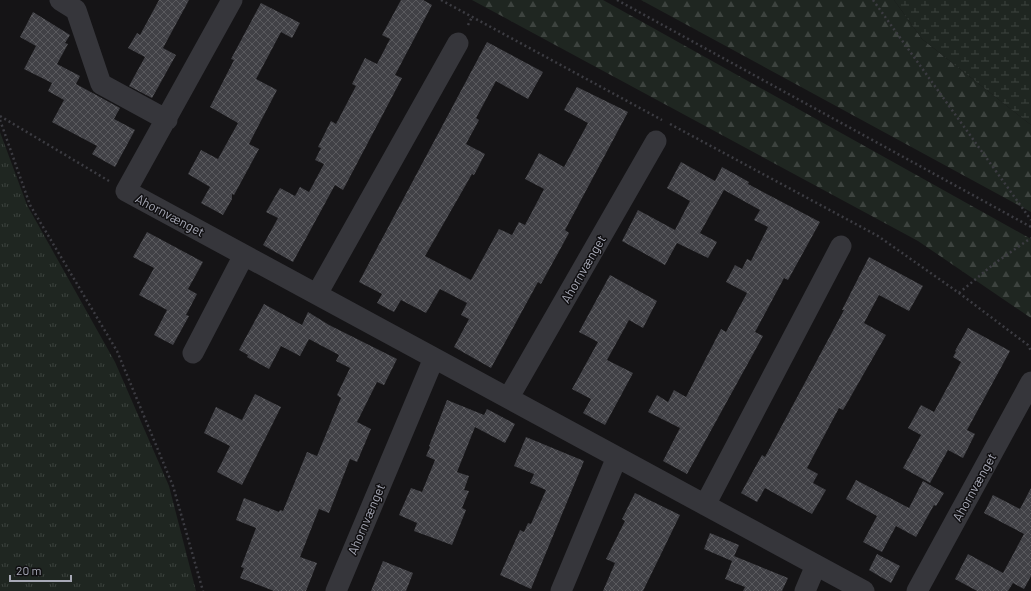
<svg xmlns="http://www.w3.org/2000/svg" width="1031" height="591" font-family="Barlow,sans-serif">
<style>
.grass{fill:url(#grass-tufts)}
.forest{fill:url(#forest-firs)}
.wetland{fill:url(#wetland-marsh)}
.building{fill:url(#building-cross-hatch)}
.lines{fill:none;stroke-linecap:round;stroke-linejoin:round}
.path{stroke:#3c3c42;stroke-width:2.5;stroke-dasharray:2 3;stroke-linecap:butt}
.street{stroke:#36363b;stroke-width:21}
.labels{text-anchor:middle;dominant-baseline:central;stroke-width:3;stroke-linejoin:round;paint-order:stroke}
.street-label{font-size:13px;fill:#a7a9b6;stroke:#100f11}
</style>
<defs>
<pattern id="grass-tufts" width="24" height="20" patternUnits="userSpaceOnUse"><rect width="24" height="20" fill="#1f2621"/><path d="M3 7l-1-3M5 7V3M7 7l1-3M15 17l-1-3M17 17v-4M19 17l1-3" fill="none" stroke="#3d433f"/></pattern>
<pattern id="forest-firs" width="22" height="20" patternUnits="userSpaceOnUse"><rect width="22" height="20" fill="#1f2621"/><path d="M5 1l3.5 6h-7zM16 11l3.5 6h-7z" fill="#3d433f"/></pattern>
<pattern id="wetland-marsh" width="20" height="14" patternUnits="userSpaceOnUse"><rect width="20" height="14" fill="#1f2621"/><path d="M1 5h8M5 5V1M11 12h8M15 12V8" fill="none" stroke="#3d433f"/></pattern>
<pattern id="building-cross-hatch" width="8" height="8" patternUnits="userSpaceOnUse"><rect width="8" height="8" fill="#414146"/><path d="M0 0l8 8M0 8l8-8" fill="none" stroke="#5a5a5e"/></pattern>
</defs>
<rect width="100%" height="100%" fill="#151416"/>
<path class="grass" d="M 0,132 L 27,205 L 115,362 L 169,486 L 196,591 L 0,591 Z"/>
<path class="forest" d="M 472,0 L 603,0 L 1031,239 L 1031,318 L 918,241 Z
M 641,0 L 894,0 L 922,39 L 1031,125 L 1031,212 Z"/>
<path class="wetland" d="M 894,0 L 1031,0 L 1031,125 L 922,39 Z"/>
<path class="building" d="M 159,0 L 189,0 L 163,48 L 176,55 L 152,98 L 129,86 L 145,57 L 128,48 L 137,33 L 140,35 Z
M 401,0 L 423,0 L 432,5 L 395,75 L 402,78 L 343,190 L 335,185 L 293,262 L 263,245 L 278,218 L 266,212 L 280,188 L 295,196 L 300,187 L 309,192 L 324,164 L 315,160 L 321,148 L 318,147 L 331,121 L 336,124 L 356,86 L 352,84 L 365,58 L 377,64 L 390,39 L 382,35 Z
M 261,3 L 300,23 L 292,38 L 281,32 L 256,79 L 277,90 L 249,144 L 259,149 L 234,195 L 232,194 L 232,199 L 223,215 L 201,203 L 210,187 L 188,174 L 201,150 L 218,159 L 238,123 L 210,107 L 234,60 L 231,59 Z
M 33,12 L 70,35 L 65,43 L 68,44 L 57,64 L 80,76 L 76,84 L 120,108 L 114,119 L 135,130 L 115,167 L 92,154 L 97,146 L 52,122 L 64,100 L 48,91 L 52,83 L 24,69 L 36,46 L 20,37 Z
M 487,42 L 543,72 L 528,99 L 496,81 L 476,118 L 479,120 L 466,144 L 485,154 L 474,175 L 472,174 L 425,256 L 471,280 L 499,229 L 512,235 L 519,222 L 525,225 L 544,189 L 525,179 L 539,153 L 564,167 L 588,123 L 564,110 L 577,87 L 628,112 L 565,230 L 569,233 L 541,284 L 538,282 L 491,368 L 454,347 L 469,319 L 461,315 L 467,303 L 440,289 L 426,313 L 401,300 L 394,312 L 377,303 L 382,294 L 359,282 Z
M 681,162 L 715,181 L 722,167 L 749,182 L 748,184 L 820,222 L 788,280 L 784,278 L 755,332 L 763,336 L 687,474 L 663,461 L 680,428 L 648,412 L 657,395 L 668,402 L 674,390 L 686,397 L 721,329 L 726,332 L 747,293 L 726,282 L 735,265 L 742,269 L 747,259 L 751,261 L 768,227 L 754,220 L 760,210 L 724,190 L 700,233 L 717,242 L 708,258 L 677,243 L 665,265 L 622,241 L 638,210 L 675,230 L 690,201 L 667,188 Z
M 147,232 L 203,262 L 188,289 L 197,294 L 186,315 L 189,316 L 173,345 L 154,335 L 167,310 L 139,295 L 154,268 L 133,257 Z
M 869,257 L 923,286 L 909,311 L 879,295 L 864,323 L 886,335 L 843,410 L 839,408 L 807,468 L 818,474 L 813,483 L 826,490 L 812,514 L 765,488 L 757,502 L 741,493 L 762,455 L 765,457 L 844,310 L 842,310 Z
M 610,275 L 657,301 L 643,328 L 629,320 L 607,360 L 633,373 L 605,425 L 583,413 L 591,399 L 572,389 L 598,342 L 579,332 Z
M 264,304 L 302,325 L 308,312 L 329,325 L 397,359 L 384,385 L 377,382 L 357,422 L 371,429 L 357,462 L 350,459 L 329,513 L 319,509 L 300,557 L 317,563 L 306,591 L 274,591 L 240,578 L 244,568 L 241,567 L 256,528 L 236,520 L 244,498 L 279,512 L 280,510 L 283,511 L 307,452 L 317,456 L 341,398 L 337,395 L 350,368 L 336,361 L 339,355 L 309,339 L 300,356 L 281,346 L 269,369 L 247,357 L 248,355 L 239,350 Z
M 968,328 L 1010,351 L 967,430 L 975,434 L 963,458 L 948,450 L 930,483 L 903,468 L 921,435 L 908,428 L 921,405 L 934,412 L 961,362 L 953,357 L 956,352 L 955,351 Z
M 255,394 L 281,407 L 242,485 L 217,472 L 230,446 L 204,433 L 216,407 L 242,420 Z
M 447,400 L 484,415 L 487,409 L 515,424 L 505,443 L 475,427 L 457,472 L 469,476 L 464,490 L 469,491 L 462,508 L 466,510 L 452,545 L 414,531 L 417,523 L 399,515 L 411,488 L 422,492 L 435,460 L 426,456 L 430,447 L 429,446 Z
M 526,437 L 584,461 L 531,589 L 500,575 L 520,530 L 524,532 L 528,523 L 531,524 L 546,490 L 530,483 L 534,474 L 514,466 Z
M 856,480 L 909,508 L 923,481 L 944,493 L 936,506 L 934,505 L 916,537 L 896,526 L 882,552 L 863,542 L 877,516 L 846,499 Z
M 1031,488 L 1031,576 L 1024,589 L 1013,583 L 1008,591 L 977,591 L 955,579 L 968,554 L 1003,573 L 1024,534 L 984,513 L 993,495 L 1020,509 Z
M 635,493 L 680,515 L 643,591 L 603,591 L 615,563 L 606,559 L 625,521 L 622,519 Z
M 710,533 L 739,545 L 732,561 L 704,549 Z
M 877,554 L 900,566 L 891,583 L 869,570 Z
M 734,556 L 788,578 L 782,591 L 743,591 L 745,587 L 725,579 Z
M 383,561 L 413,573 L 406,591 L 371,591 Z"/>
<g class="lines">
<path class="path" d="M 441,0 L 662,120
M 617,0 L 1031,227
M 873,0 L 1031,220
M 468,25 L 472,17
M 0,116 L 109,181
M 0,120 L 30,205 L 117,351 L 173,486 L 203,591
M 670,124 L 878,236 L 959,293 L 1028,345 L 1031,351
M 959,293 L 995,263 L 1031,238"/>
<path class="street" d="M 60,0 L 76,10 L 101,84 L 167,120
M 232,0 L 126,191 L 864,591
M 317,294 L 458,43
M 193,353 L 244,255
M 509,397 L 656,141
M 705,505 L 841,246
M 336,591 L 434,358
M 561,591 L 617,457
M 805,591 L 816,565
M 917,591 L 1031,382"/>
</g>
<g class="labels">
<g class="street-label">
<text transform="translate(170 215) rotate(28)">Ahornvænget</text>
<text transform="translate(583 269) rotate(-60)">Ahornvænget</text>
<text transform="translate(974 487) rotate(-61)">Ahornvænget</text>
<text transform="translate(366 519) rotate(-67)">Ahornvænget</text>
</g>
</g>
<path d="M10 575v6h61v-6" fill="none" stroke="#a7a9b6" stroke-width="2"/>
<text x="16" y="575" font-size="12" fill="#a7a9b6" stroke="#100f11" stroke-width="3" paint-order="stroke">20 m</text>
</svg>
